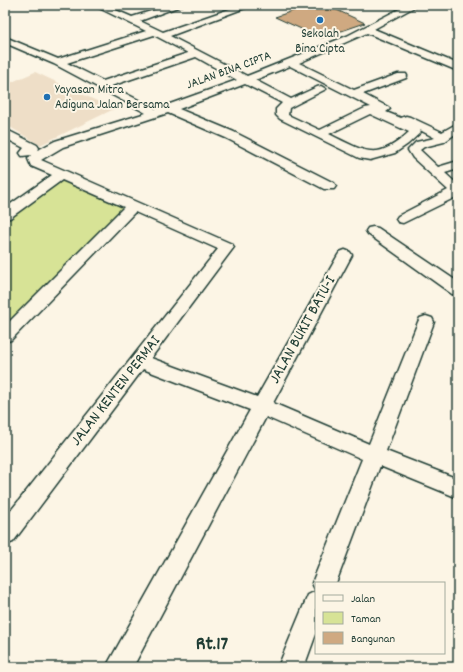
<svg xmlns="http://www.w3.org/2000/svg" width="463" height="672" font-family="Dekko,sans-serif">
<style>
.built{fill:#eedec7}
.green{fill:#d7e396;stroke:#7b9065}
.building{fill:#cfa981;stroke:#1f3d34}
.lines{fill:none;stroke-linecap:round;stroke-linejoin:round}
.minor-casing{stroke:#1f3d34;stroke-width:3}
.minor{fill:#fcf5e5;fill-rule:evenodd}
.poi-dot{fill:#1f6fb2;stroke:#fcf5e5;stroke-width:1.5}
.labels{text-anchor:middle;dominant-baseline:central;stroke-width:4;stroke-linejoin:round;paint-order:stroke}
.far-poi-label{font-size:13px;fill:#1f3d34;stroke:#fcf5e5}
.far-street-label{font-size:13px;fill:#1f3d34;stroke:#fcf5e5}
.street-label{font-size:16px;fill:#1f3d34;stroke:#fcf5e5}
.near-neighbourhood-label{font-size:20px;font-weight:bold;fill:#1f3d34;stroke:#fcf5e5}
</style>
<rect width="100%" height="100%" fill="#fcf5e5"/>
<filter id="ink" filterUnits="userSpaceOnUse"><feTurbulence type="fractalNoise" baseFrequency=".025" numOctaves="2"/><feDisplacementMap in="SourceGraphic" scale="8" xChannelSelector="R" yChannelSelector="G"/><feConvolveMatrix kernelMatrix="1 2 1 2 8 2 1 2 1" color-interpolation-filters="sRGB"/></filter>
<g filter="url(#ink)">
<path class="built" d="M 35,72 L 114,109 L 40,145 L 5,124 L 5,85 Z"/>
<path class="green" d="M 59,179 L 130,207 L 5,330 L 5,219 Z"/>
<path class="building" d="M 310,5 L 326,5 L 365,23 L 321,38 L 275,17 Z"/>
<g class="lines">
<g class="minor-casing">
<path id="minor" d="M 93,5 L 104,5 L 132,17 L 170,5 L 183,5 L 140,21 L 163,32 L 241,5 L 253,5 L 170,36 L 247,76 L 347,36 L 407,5 L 418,5 L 374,29 L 458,64 L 458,71 L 367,33 L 299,63 L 354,90 L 398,74 L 406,74 L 407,76 L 406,78 L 363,94 L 388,107 L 390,109 L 386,112 L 401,118 L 406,116 L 410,117 L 442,132 L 458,123 L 458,132 L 444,142 L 424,147 L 420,150 L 438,167 L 458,161 L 458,169 L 445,173 L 458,185 L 458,196 L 403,223 L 398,222 L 396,219 L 398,216 L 448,190 L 413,158 L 408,150 L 416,142 L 435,138 L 420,130 L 421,132 L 408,144 L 395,153 L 370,160 L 359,158 L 280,119 L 276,115 L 276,109 L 282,103 L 245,84 L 179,109 L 234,132 L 334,183 L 336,186 L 334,189 L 324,189 L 226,138 L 168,113 L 63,147 L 41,160 L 232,244 L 234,247 L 151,358 L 257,397 L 338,255 L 340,252 L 345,250 L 350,252 L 352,255 L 273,403 L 369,444 L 418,322 L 420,318 L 426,316 L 432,318 L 434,322 L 386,451 L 458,479 L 458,498 L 380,466 L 336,583 L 316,583 L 316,634 L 304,667 L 278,667 L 308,595 L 316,591 L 312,583 L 362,459 L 266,417 L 133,667 L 106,667 L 250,410 L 143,369 L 13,542 L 5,545 L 5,518 L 218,249 L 135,212 L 11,340 L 5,342 L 5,326 L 124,207 L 62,180 L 10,218 L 5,219 L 5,208 L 52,175 L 31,166 L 28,159 L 31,155 L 22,156 L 20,153 L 24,148 L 5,138 L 5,129 L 37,145 L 39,148 L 38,150 L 55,141 L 146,113 L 54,64 L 5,43 L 5,37 L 58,59 L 146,31 ZM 154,35 L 188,53 L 103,81 L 67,63 ZM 196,57 L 237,80 L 156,109 L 111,86 ZM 290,66 L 371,107 L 365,108 L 320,130 L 288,115 L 289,108 L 326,89 L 321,86 L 317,87 L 291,99 L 255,80 ZM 370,114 L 409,132 C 376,163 364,151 329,134 Z
M 373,227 L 378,228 L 458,282 L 458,295 L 452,294 L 368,234 L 366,231 L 368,228 Z"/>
</g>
<use href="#minor" class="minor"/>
</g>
</g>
<g class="poi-dot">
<circle cx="320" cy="20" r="4"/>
<circle cx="47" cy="97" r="4"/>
</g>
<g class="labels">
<g class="far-poi-label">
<text x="320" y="34">Sekolah<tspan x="320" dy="15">Bina Cipta</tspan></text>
<text x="55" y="90" text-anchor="start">Yayasan Mitra<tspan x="55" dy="15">Adiguna Jalan Bersama</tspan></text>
</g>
<g class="far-street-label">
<text transform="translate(229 71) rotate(-20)">JALAN BINA CIPTA</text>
</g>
<g class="street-label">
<text transform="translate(303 330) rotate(-61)">JALAN BUKIT BATU-I</text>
<text transform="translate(116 391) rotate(-52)">JALAN KENTEN PERMAI</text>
</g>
<g class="near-neighbourhood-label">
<text x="212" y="645">Rt.17</text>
</g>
</g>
<rect width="463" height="672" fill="none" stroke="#fcf5e5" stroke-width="20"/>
<rect x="10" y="10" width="443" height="652" fill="none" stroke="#1f3d34" stroke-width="1.5" filter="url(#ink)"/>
<rect x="315" y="582" width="130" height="72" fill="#fcf5e5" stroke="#a4ab9e"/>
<rect x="323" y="595" width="20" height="6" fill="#fcf5e5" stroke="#a4ab9e"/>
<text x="351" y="602" font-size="12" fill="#1f3d34">Jalan</text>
<rect x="323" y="612" width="20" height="12" fill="#d7e396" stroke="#a4ab9e"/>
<text x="351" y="622" font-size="12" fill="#1f3d34">Taman</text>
<rect x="323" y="632" width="20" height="12" fill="#cfa981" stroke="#a4ab9e"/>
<text x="351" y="642" font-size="12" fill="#1f3d34">Bangunan</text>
</svg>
